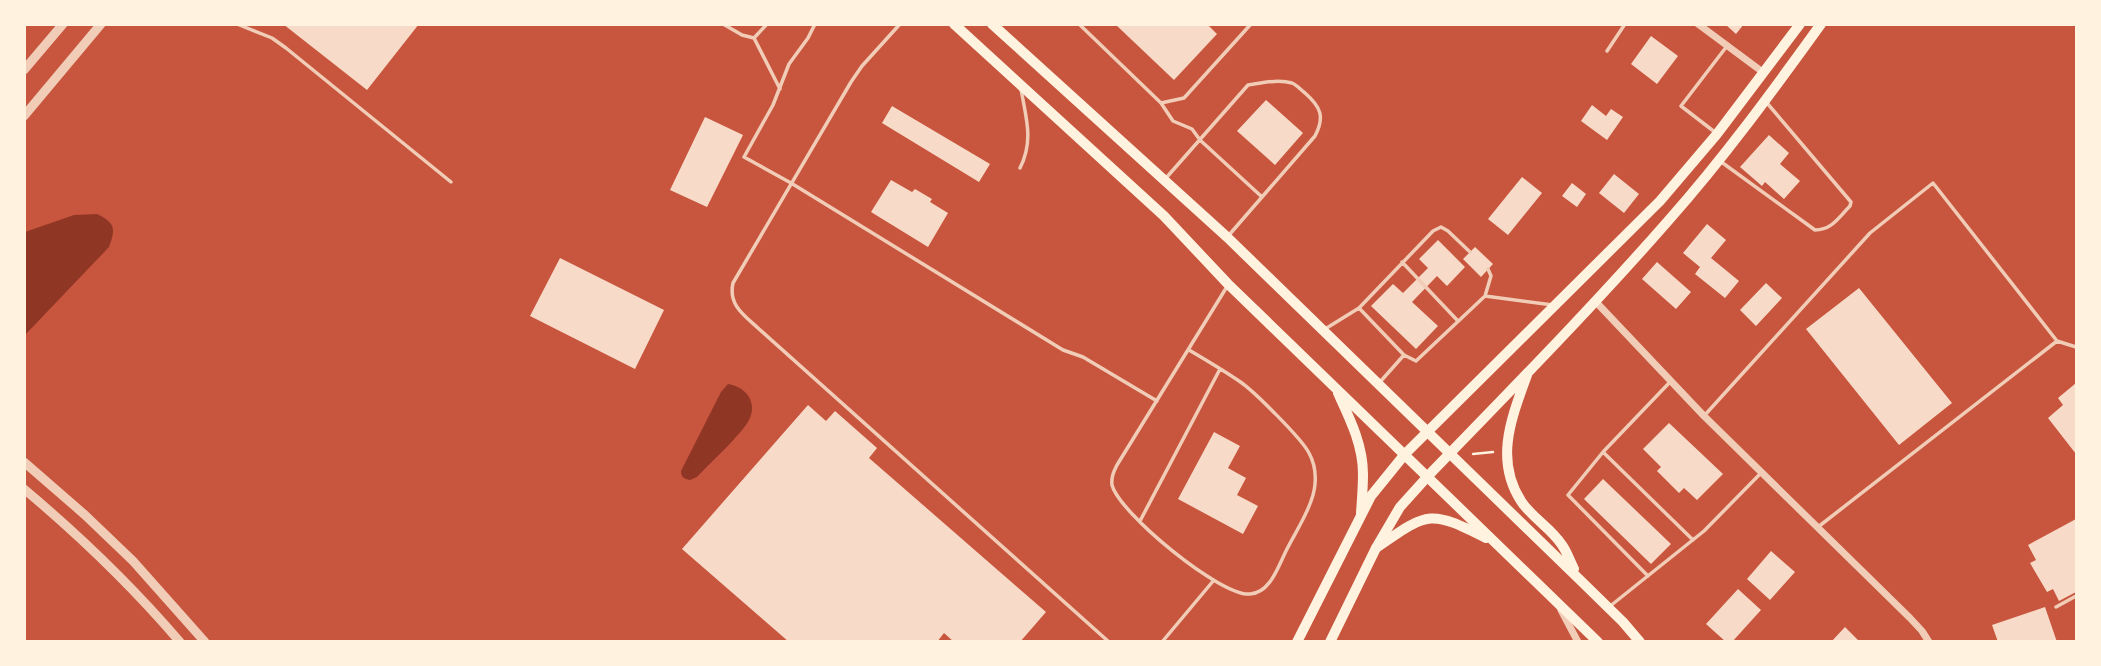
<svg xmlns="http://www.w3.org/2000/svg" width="2101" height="666" font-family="Helvetica,sans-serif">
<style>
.water{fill:#8f3625}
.building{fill:#f7dbc8}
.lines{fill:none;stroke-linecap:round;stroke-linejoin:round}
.path{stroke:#fff3e0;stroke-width:2.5}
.service{stroke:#f1ccb7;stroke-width:3.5}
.minor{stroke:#f1ccb7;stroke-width:7}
.tertiary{stroke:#f1ccb7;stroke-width:9}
.secondary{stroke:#fff3e0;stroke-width:10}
.primary{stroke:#fff3e0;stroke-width:10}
</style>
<rect width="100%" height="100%" fill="#c8553d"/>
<path class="water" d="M 97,214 C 115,223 116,228 109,247 L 25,335 L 25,232 L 74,215 Z
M 728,384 C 746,387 758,402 749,420 C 741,435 710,463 697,477 L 690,480 C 684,479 681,477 681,471 L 721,392 Z"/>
<path class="building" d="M 283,24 L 419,24 L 367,90 Z
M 1115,24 L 1207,24 L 1217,34 L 1174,80 Z
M 1725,24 L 1744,24 L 1736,34 Z
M 1651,36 L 1678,56 L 1657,84 L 1631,64 Z
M 1266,100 L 1303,133 L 1275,165 L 1237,131 Z
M 1592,105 L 1606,116 L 1611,109 L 1623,117 L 1607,140 L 1581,121 Z
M 892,106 L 990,164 L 979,182 L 882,123 Z
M 705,117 L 743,135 L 707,207 L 670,190 Z
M 1769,135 L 1789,153 L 1780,164 L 1800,181 L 1784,199 L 1765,182 L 1762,186 L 1740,167 Z
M 1614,174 L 1639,194 L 1624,213 L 1599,193 Z
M 1522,177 L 1542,193 L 1508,235 L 1488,219 Z
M 891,180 L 912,192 L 915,189 L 932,199 L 930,202 L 948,213 L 928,247 L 871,212 Z
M 1572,183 L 1586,194 L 1577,207 L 1562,196 Z
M 1707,224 L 1726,240 L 1711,258 L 1739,281 L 1725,298 L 1695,274 L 1700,267 L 1683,253 Z
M 1438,240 L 1465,267 L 1447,286 L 1437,276 L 1412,302 L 1438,326 L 1416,349 L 1371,306 L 1393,284 L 1403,293 L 1428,268 L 1419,259 Z
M 1475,247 L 1493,264 L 1481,277 L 1463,259 Z
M 560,258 L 664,310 L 635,369 L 530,316 Z
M 1657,262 L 1691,292 L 1676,309 L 1642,279 Z
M 1766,283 L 1782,298 L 1756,326 L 1740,310 Z
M 1859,288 L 1952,403 L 1899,445 L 1806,329 Z
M 2076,383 L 2076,454 L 2048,418 L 2063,405 L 2058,398 Z
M 808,405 L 826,421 L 835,411 L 877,448 L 869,458 L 1046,612 L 1020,642 L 954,642 L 944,633 L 937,642 L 789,642 L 682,549 Z
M 1669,423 L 1723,474 L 1697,500 L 1684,488 L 1679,493 L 1657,471 L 1661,467 L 1643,449 Z
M 1214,432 L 1240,446 L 1228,468 L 1246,478 L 1237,495 L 1258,506 L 1243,534 L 1178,499 Z
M 1603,479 L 1671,544 L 1651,564 L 1584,499 Z
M 2076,519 L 2076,592 L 2059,601 L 2053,589 L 2047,592 L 2030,563 L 2036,560 L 2028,545 Z
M 1771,551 L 1795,572 L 1770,600 L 1747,579 Z
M 1738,589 L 1761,610 L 1732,642 L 1726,642 L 1706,624 Z
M 2045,607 L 2057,642 L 1998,642 L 1992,625 Z
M 1845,627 L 1860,642 L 1831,642 Z"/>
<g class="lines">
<path class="path" d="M 1473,454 L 1493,452"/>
<path class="service" d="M 237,24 L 272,38 L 286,48 L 451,182
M 723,24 L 742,35 L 754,38 L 767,24
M 815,24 L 808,38 L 789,64 L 773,105 L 744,157 L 791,183 L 1063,350 L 1083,357 L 1157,401
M 900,24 L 862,66 L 851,82 L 733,283 C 728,305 744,315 759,329 L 1109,642
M 1079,24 L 1161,103 L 1173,121 L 1192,129 L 1200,140 L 1262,197
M 754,38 L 780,89
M 1607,51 L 1625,24
M 1161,103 L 1184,98 L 1251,24
M 1716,133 L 1681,106 L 1727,46
M 1720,161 L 1815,230 C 1832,230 1839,217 1850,206 L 1851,202 L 1767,103
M 1020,168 C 1034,140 1026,118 1021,89
M 1166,178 L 1248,85 C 1262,83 1278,79 1292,83 C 1297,85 1301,90 1305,93 C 1321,107 1325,117 1315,136 L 1229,235
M 1402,262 L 1458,321
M 1485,296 L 1491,276 L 1488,269
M 1359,308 L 1404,355 L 1380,382
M 1325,329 L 1359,308 L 1433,231 L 1441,227 L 1448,231 L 1470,252
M 2057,341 L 2076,347
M 1189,350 C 1206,360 1223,370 1239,381 C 1253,390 1302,439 1309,453 C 1314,462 1316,473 1315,484 C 1314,504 1295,533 1286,551 C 1278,567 1270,593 1250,594 C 1221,597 1119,513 1112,485 C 1111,477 1114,471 1117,465 L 1228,285
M 1404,355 L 1416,361 L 1485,296 L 1553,305
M 1704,416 L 1870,233 L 1933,183 L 2057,341 L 1818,527
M 1603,452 L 1693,540
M 1140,521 L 1220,369
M 1648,576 L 1568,495 L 1603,452 L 1670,382
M 1609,607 L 1704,531 L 1760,474
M 2056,607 L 2076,596
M 1162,642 L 1214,580"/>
<path class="minor" d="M 1698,24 L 1764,73
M 1596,302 L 1704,416 L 1910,618 L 1922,631 L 1929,642
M 1561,610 L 1578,642"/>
<path class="tertiary" d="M 24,70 L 63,24
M 24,116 L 101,24
M 24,462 L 85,515 L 133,561 L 205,642
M 24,489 C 80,536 132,586 180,642"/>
<path class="secondary" d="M 1297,642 L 1371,496 L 1405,454
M 1330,642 L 1376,548 L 1400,507 L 1428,476"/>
<path class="primary" d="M 954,24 L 1164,216 L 1228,284 L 1598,642
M 992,24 L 1227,237 L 1578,578 L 1623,622 L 1640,642
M 1527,375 C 1512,417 1494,459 1521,501 C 1531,517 1551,528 1562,545 C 1567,552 1570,561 1574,569
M 1338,393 C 1350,419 1363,445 1363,474 C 1363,487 1362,500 1361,513
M 1405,454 L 1660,201 L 1717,134 L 1800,24
M 1428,476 C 1509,392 1591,309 1668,221 C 1723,159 1772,92 1821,24
M 1376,548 C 1428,512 1429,509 1486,538"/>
</g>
<rect width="2101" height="666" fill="none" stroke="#fff3e0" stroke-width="52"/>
</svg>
